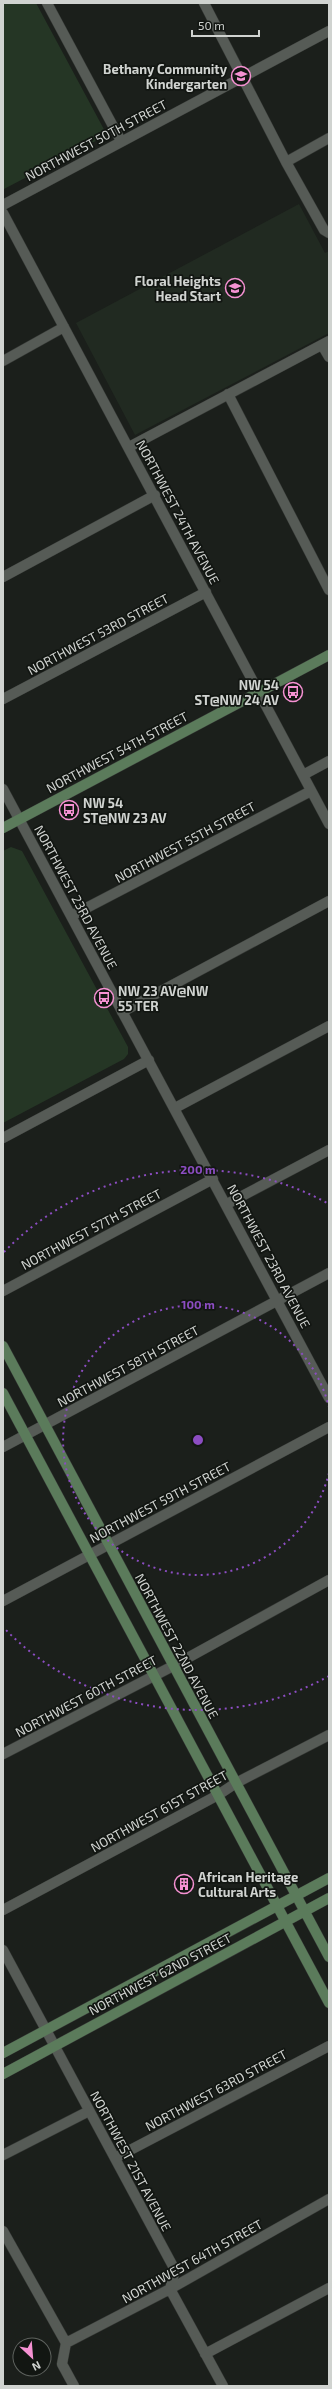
<svg xmlns="http://www.w3.org/2000/svg" width="332" height="2389" font-family="'Exo 2',sans-serif">
<style>
.built{fill:#212a21}
.green{fill:#253625}
.lines{fill:none;stroke-linecap:round;stroke-linejoin:round}
.minor-casing{stroke:#363936;stroke-width:11}
.secondary-casing{stroke:#363936;stroke-width:11}
.minor{stroke:#565b56;stroke-width:10}
.secondary{stroke:#5b7b5b;stroke-width:10}
.ring{fill:none;stroke:#8c4dc2;stroke-width:2;stroke-dasharray:2 4}
.labels{text-anchor:middle;dominant-baseline:central;stroke-width:3.5;stroke-linejoin:round;paint-order:stroke}
.poi-label{font-size:13px;font-weight:bold;fill:#d0d3d0;stroke:#121612;text-anchor:end}
.street-label{font-size:13px;fill:#d0d3d0;stroke:#121612}
.centre{fill:#8c4dc2;stroke:#121612;stroke-width:2}
.ring-label{font-size:12px;text-anchor:middle;font-weight:bold;fill:#8c4dc2;stroke:#121612;stroke-width:3.5;stroke-linejoin:round;paint-order:stroke}
</style>
<rect width="100%" height="100%" fill="#1b1f1b"/>
<path class="built" d="M 299,204 L 325,253 L 329,251 L 329,333 L 135,435 L 76,323 Z"/>
<path class="green" d="M 3,3 L 36,3 L 107,135 L 4,189 Z
M 11,847 L 22,851 L 128,1047 L 128,1054 L 124,1059 L 3,1123 L 3,851 Z"/>
<g class="lines">
<g class="minor-casing">
<path id="minor" d="M 47,3 L 121,141
M 204,3 L 286,162 L 324,230 L 329,233
M 286,162 L 329,138
M 3,205 L 329,31
M 3,213 L 329,824
M 322,345 L 329,357
M 3,361 L 64,327
M 228,394 L 329,590
M 129,447 L 329,341
M 3,577 L 155,495
M 3,699 L 206,592
M 303,775 L 329,761
M 3,789 L 329,1398
M 71,916 L 311,791
M 122,1012 L 329,901
M 175,1108 L 329,1026
M 3,1138 L 149,1060
M 227,1204 L 329,1150
M 3,1291 L 213,1179
M 3,1447 L 329,1273
M 3,1601 L 329,1427
M 3,1754 L 173,1666 L 329,1580
M 3,1910 L 218,1795 L 236,1783 L 329,1735
M 3,1950 L 175,2270 L 170,2289 L 223,2386
M 3,2155 L 89,2111
M 115,2158 L 329,2046
M 3,2231 L 66,2343 L 62,2364 L 74,2386
M 66,2343 L 170,2289 L 329,2199
M 205,2354 L 329,2288"/>
</g>
<g class="secondary-casing">
<path id="secondary" d="M 3,828 L 329,655
M 3,1346 L 329,1957
M 3,1393 L 329,2003
M 3,2053 L 329,1878
M 3,2074 L 329,1898"/>
</g>
<use href="#minor" class="minor"/>
<use href="#secondary" class="secondary"/>
</g>
<g class="ring">
<path d="M329 1473A135 135 0 1 1 329 1407"/>
<path d="M329 1676A270 270 0 0 1 4 1628M4 1252A270 270 0 0 1 329 1204"/>
</g>
<defs>
<g id="school-ring" transform="scale(1)"><circle r="9.5" fill="#121612" stroke="#f591d2" stroke-width="1.5"/><path d="M0-5L7-2L0 1L-7-2ZM-4 1L0 2.5L4 1V4Q0 6-4 4Z" fill="#f591d2"/></g>
<g id="bus-ring" transform="scale(1)"><circle r="9.5" fill="#121612" stroke="#f591d2" stroke-width="1.5"/><path d="M-5-6H5V4H4V6H2V4H-2V6H-4V4H-5ZM-3.5-4V0h7V-4ZM-3.5 1.2v1.5H-2V1.2ZM2 1.2v1.5H3.5V1.2Z" fill="#f591d2"/></g>
<g id="building-ring" transform="scale(1)"><circle r="9.5" fill="#121612" stroke="#f591d2" stroke-width="1.5"/><path d="M-4-6H4V6H1V3H-1V6H-4ZM-2.5-4.3h1.7v1.8h-1.7ZM.8-4.3h1.7v1.8H.8ZM-2.5-1h1.7V.8h-1.7ZM.8-1h1.7V.8H.8Z" fill="#f591d2"/></g>
</defs>
<g fill-rule="evenodd">
<use href="#school-ring" x="241" y="76"/>
<use href="#school-ring" x="235" y="288"/>
<use href="#bus-ring" x="293" y="692"/>
<use href="#bus-ring" x="69" y="810"/>
<use href="#bus-ring" x="104" y="998"/>
<use href="#building-ring" x="184" y="1884"/>
</g>
<g class="labels">
<g class="poi-label">
<text x="227" y="69">Bethany Community<tspan x="227" dy="15">Kindergarten</tspan></text>
<text x="221" y="281">Floral Heights<tspan x="221" dy="15">Head Start</tspan></text>
<text x="279" y="685">NW 54<tspan x="279" dy="15">ST@NW 24 AV</tspan></text>
<text x="83" y="803" text-anchor="start">NW 54<tspan x="83" dy="15">ST@NW 23 AV</tspan></text>
<text x="118" y="991" text-anchor="start">NW 23 AV@NW<tspan x="118" dy="15">55 TER</tspan></text>
<text x="198" y="1877" text-anchor="start">African Heritage<tspan x="198" dy="15">Cultural Arts</tspan></text>
</g>
<g class="street-label">
<text transform="translate(96 140) rotate(-28)">NORTHWEST 50TH STREET</text>
<text transform="translate(178 512) rotate(62)">NORTHWEST 24TH AVENUE</text>
<text transform="translate(98 634) rotate(-28)">NORTHWEST 53RD STREET</text>
<text transform="translate(117 752) rotate(-28)">NORTHWEST 54TH STREET</text>
<text transform="translate(185 842) rotate(-28)">NORTHWEST 55TH STREET</text>
<text transform="translate(76 897) rotate(62)">NORTHWEST 23RD AVENUE</text>
<text transform="translate(91 1229) rotate(-28)">NORTHWEST 57TH STREET</text>
<text transform="translate(269 1256) rotate(62)">NORTHWEST 23RD AVENUE</text>
<text transform="translate(128 1366) rotate(-28)">NORTHWEST 58TH STREET</text>
<text transform="translate(160 1502) rotate(-28)">NORTHWEST 59TH STREET</text>
<text transform="translate(177 1646) rotate(62)">NORTHWEST 22ND AVENUE</text>
<text transform="translate(86 1696) rotate(-28)">NORTHWEST 60TH STREET</text>
<text transform="translate(159 1811) rotate(-29)">NORTHWEST 61ST STREET</text>
<text transform="translate(160 1974) rotate(-28)">NORTHWEST 62ND STREET</text>
<text transform="translate(216 2090) rotate(-28)">NORTHWEST 63RD STREET</text>
<text transform="translate(131 2161) rotate(62)">NORTHWEST 21ST AVENUE</text>
<text transform="translate(192 2261) rotate(-29)">NORTHWEST 64TH STREET</text>
</g>
</g>
<circle cx="198" cy="1440" r="6" class="centre"/>
<g class="ring-label">
<text x="198" y="1174">200 m</text>
<text x="198" y="1309">100 m</text>
</g>
<rect width="332" height="2389" fill="none" stroke="#d0d3d0" stroke-width="8"/>
<g transform="translate(32 2357) rotate(154)"><circle r="19" fill="#121612" stroke="#5e625e"/>
<path d="M0-3L7 15L0 10L-7 15Z" fill="#f591d2"/>
<text y="-6" font-size="11" font-weight="bold" text-anchor="middle" fill="#d0d3d0">N</text>
</g>
<path d="M192 30v6h67v-6" fill="none" stroke="#d0d3d0" stroke-width="2"/>
<text x="198" y="30" font-size="12" fill="#d0d3d0" stroke="#121612" stroke-width="3" paint-order="stroke">50 m</text>
</svg>
